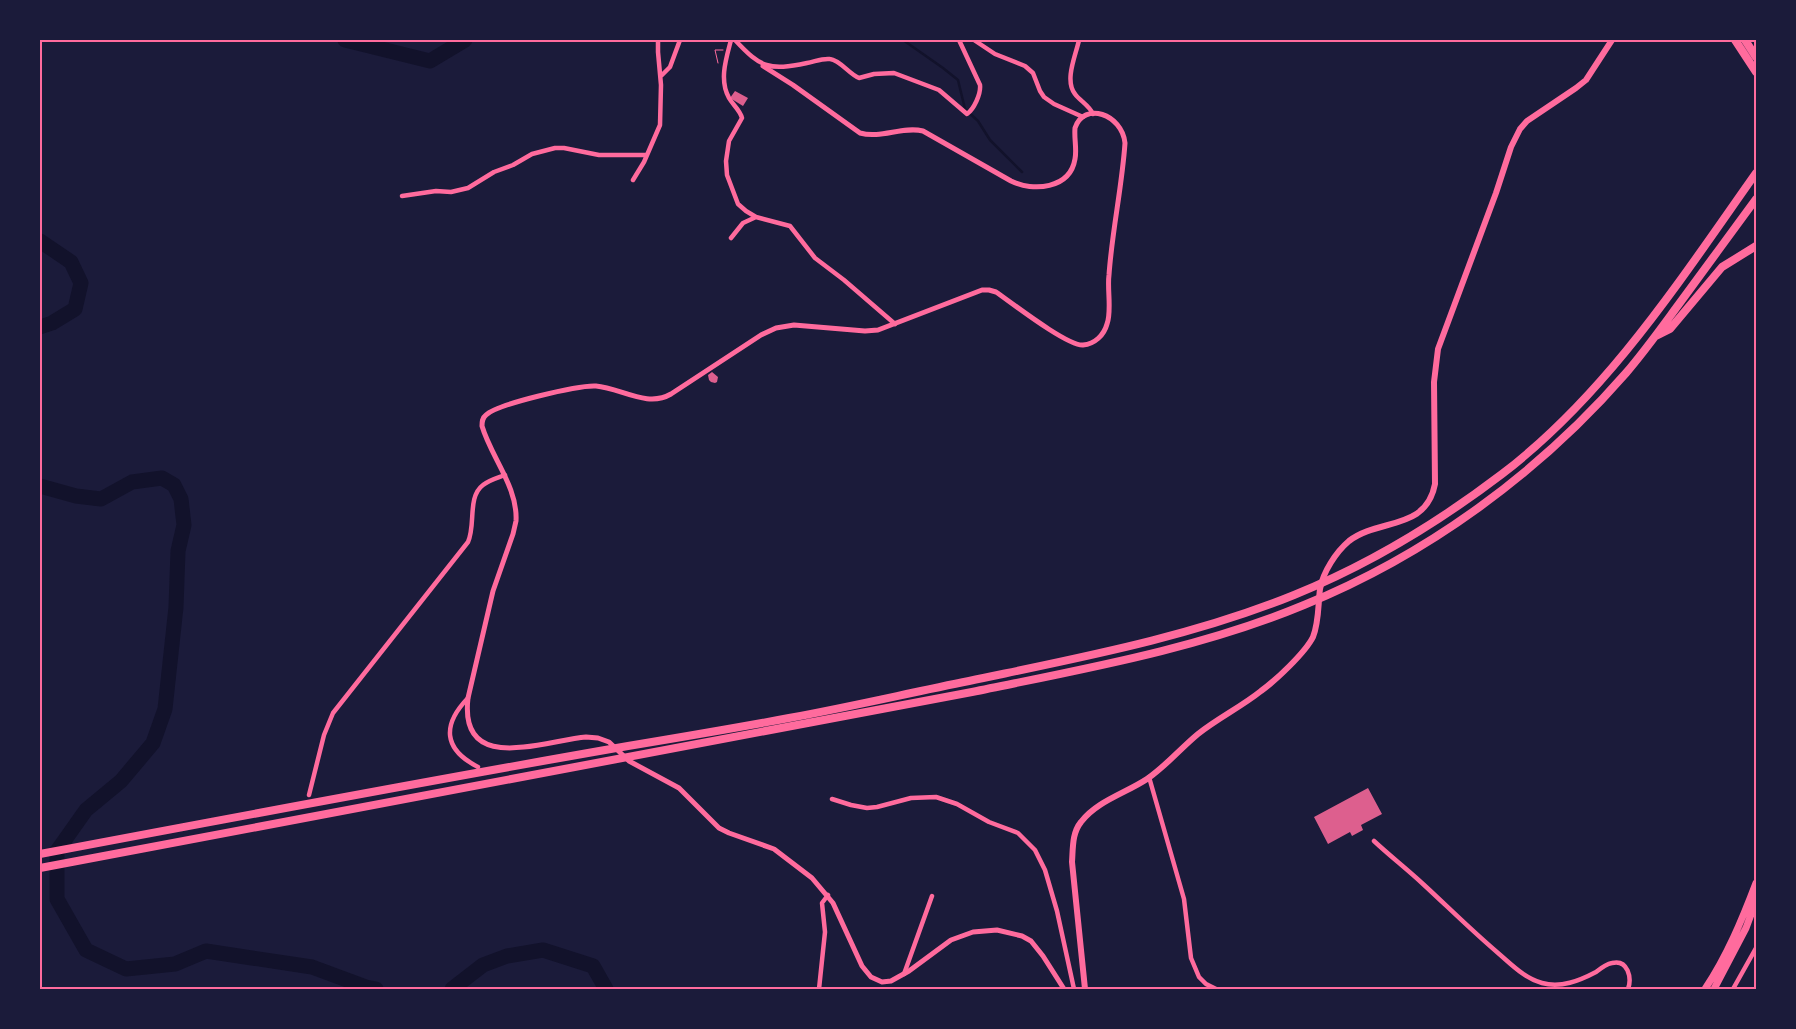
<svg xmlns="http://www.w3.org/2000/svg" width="1796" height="1029" font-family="'Asap Condensed',sans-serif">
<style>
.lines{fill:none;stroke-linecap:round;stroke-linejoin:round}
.stream{stroke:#12122b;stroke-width:2.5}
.river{stroke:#12122b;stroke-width:15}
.building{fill:#dd5f8e}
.path{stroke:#ff6b9d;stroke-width:1}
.minor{stroke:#ff6b9d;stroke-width:4.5}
.tertiary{stroke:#ff6b9d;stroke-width:5}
.primary{stroke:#ff6b9d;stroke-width:6}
.trunk{stroke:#ff6b9d;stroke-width:7}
.motorway{stroke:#ff6b9d;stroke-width:8}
.neatline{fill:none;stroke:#ff6b9d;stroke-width:2}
</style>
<rect width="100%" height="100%" fill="#1b1b3a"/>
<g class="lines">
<path class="stream" d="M 903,40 L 943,68 L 958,80 L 965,109 L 978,121 L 990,140 L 1022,172"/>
<path class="river" d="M 345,40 L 430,61 L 465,40
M 40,241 L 71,262 L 81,283 L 75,309 L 52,323 L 40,327
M 40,486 L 76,496 L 101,499 L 132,482 L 162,478 L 174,485 L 181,499 L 184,525 L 178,551 L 176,607 L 165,709 L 153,743 L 121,781 L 86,810 L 57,851 L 57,899 L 86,950 L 126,969 L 175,964 L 206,951 L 312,967 L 366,987 L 376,989
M 452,989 L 483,965 L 507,956 L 543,950 L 593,966 L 606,989"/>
</g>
<path class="building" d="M 735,91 L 748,98 L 743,106 L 730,98 Z
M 712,372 L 718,377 L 717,382 L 715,383 L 711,382 L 709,380 L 708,375 Z
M 1368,788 L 1382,814 L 1361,825 L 1363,830 L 1352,836 L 1350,832 L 1328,844 L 1314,817 Z"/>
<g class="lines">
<path class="path" d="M 718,63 L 715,50 L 723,50"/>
<path class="minor" d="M 731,40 C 726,59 719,80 729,98 C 733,105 740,110 742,118 L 729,141 L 726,161 L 727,175 L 738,204 L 746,211 L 756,217 L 790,226 L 815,258 L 844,280 L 895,324
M 735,40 C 761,68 769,71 807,63 C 814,62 822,58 830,59 C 840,60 849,74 859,78 L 874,74 L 894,73 L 939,90 L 967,114 C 974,109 981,94 980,85 L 959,40
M 974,40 L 995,54 L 1025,66 L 1033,73 L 1040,91 L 1044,97 L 1054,104 L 1083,117
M 1079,40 C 1076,55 1064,80 1075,94 C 1080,101 1089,105 1093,114
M 661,76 L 670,67 L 680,40
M 633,180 L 644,162 L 660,125 L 661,85 L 658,52 L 658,40
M 402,196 L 436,191 L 451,192 L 468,188 L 494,172 L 513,165 L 532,154 L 555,148 L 564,148 L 599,155 L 647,155
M 731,238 L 743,223 L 756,217
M 468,698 C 442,725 443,749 478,767
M 1149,777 L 1184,899 L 1191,958 L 1199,977 L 1206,984 L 1216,989
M 309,795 L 324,735 L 333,713 L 468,542 C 476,525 467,497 483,485 C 489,480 497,478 505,475
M 832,799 L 851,805 L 867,808 L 877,807 L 911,798 L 936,797 L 957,804 L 989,822 L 1018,833 L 1035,850 L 1045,870 L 1057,911 L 1074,989
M 1374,841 C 1390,856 1407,869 1423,884 C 1448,907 1472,931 1498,953 C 1511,964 1524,978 1542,983 C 1561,988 1579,981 1596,972 C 1601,968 1606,964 1612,963 C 1628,959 1632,978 1628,989
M 904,974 L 932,896
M 819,989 L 825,932 L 822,903 L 828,895
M 1733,989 L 1756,948"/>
<path class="tertiary" d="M 763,66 L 793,85 L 860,133 C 881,139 902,126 923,131 L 1011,181 C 1033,192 1070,189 1075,159 C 1077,149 1074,139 1075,128 C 1084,101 1122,114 1125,143 C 1122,187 1112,231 1109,275 C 1107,289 1112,311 1107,324 C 1104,335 1095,344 1083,345 C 1067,346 1012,303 996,292 L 989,290 L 982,290 L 878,330 L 865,331 L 794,325 L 776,328 L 761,335 L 671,394 C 647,408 621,388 596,386 C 579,385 497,404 486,415 C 482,418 482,422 482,426 C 491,457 518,487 516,521 L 513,534 L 493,591 L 468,698 C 459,775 542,741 586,737 L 598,738 L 609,742 L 629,761 L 679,788 L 719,828 L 729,833 L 774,849 L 812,878 L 833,903 L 862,966 L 871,977 L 882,982 L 891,981 L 909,971 L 951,940 L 973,932 L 997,930 L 1022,936 L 1031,941 L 1043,956 L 1064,989"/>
<path class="primary" d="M 1085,989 L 1072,862 C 1073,848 1072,833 1081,822 C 1097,801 1126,793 1147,779 C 1166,766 1181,748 1198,734 C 1218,718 1241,707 1261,691 C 1275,681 1305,653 1313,637 C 1319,622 1318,605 1320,589 C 1323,572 1336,552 1349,541 C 1379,518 1426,531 1435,484 L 1434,382 L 1438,349 L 1496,193 L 1511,147 L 1520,129 L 1527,121 L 1576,88 L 1586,80 L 1612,40"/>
<path class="trunk" d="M 1705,989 C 1727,956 1742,920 1756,883
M 1714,989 L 1746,928 L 1756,901"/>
<path class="motorway" d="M 1735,40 L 1756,72
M 1745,40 L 1756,57
M 1656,336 L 1670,329 L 1722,267 L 1756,246
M 40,854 C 236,817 432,780 628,746 C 682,737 736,728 789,718 C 849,707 909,693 969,681 C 1078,658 1191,637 1294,595 C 1368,565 1439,522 1502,474 C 1607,394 1681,279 1756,173
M 40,868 L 972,692 C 1083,669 1198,649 1304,605 C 1427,555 1539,473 1626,373 C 1645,351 1662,327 1679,304 C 1705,269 1730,234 1756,199"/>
</g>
<rect width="1796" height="1029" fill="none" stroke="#1b1b3a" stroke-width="82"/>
<rect x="41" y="41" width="1714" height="947" class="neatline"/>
</svg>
